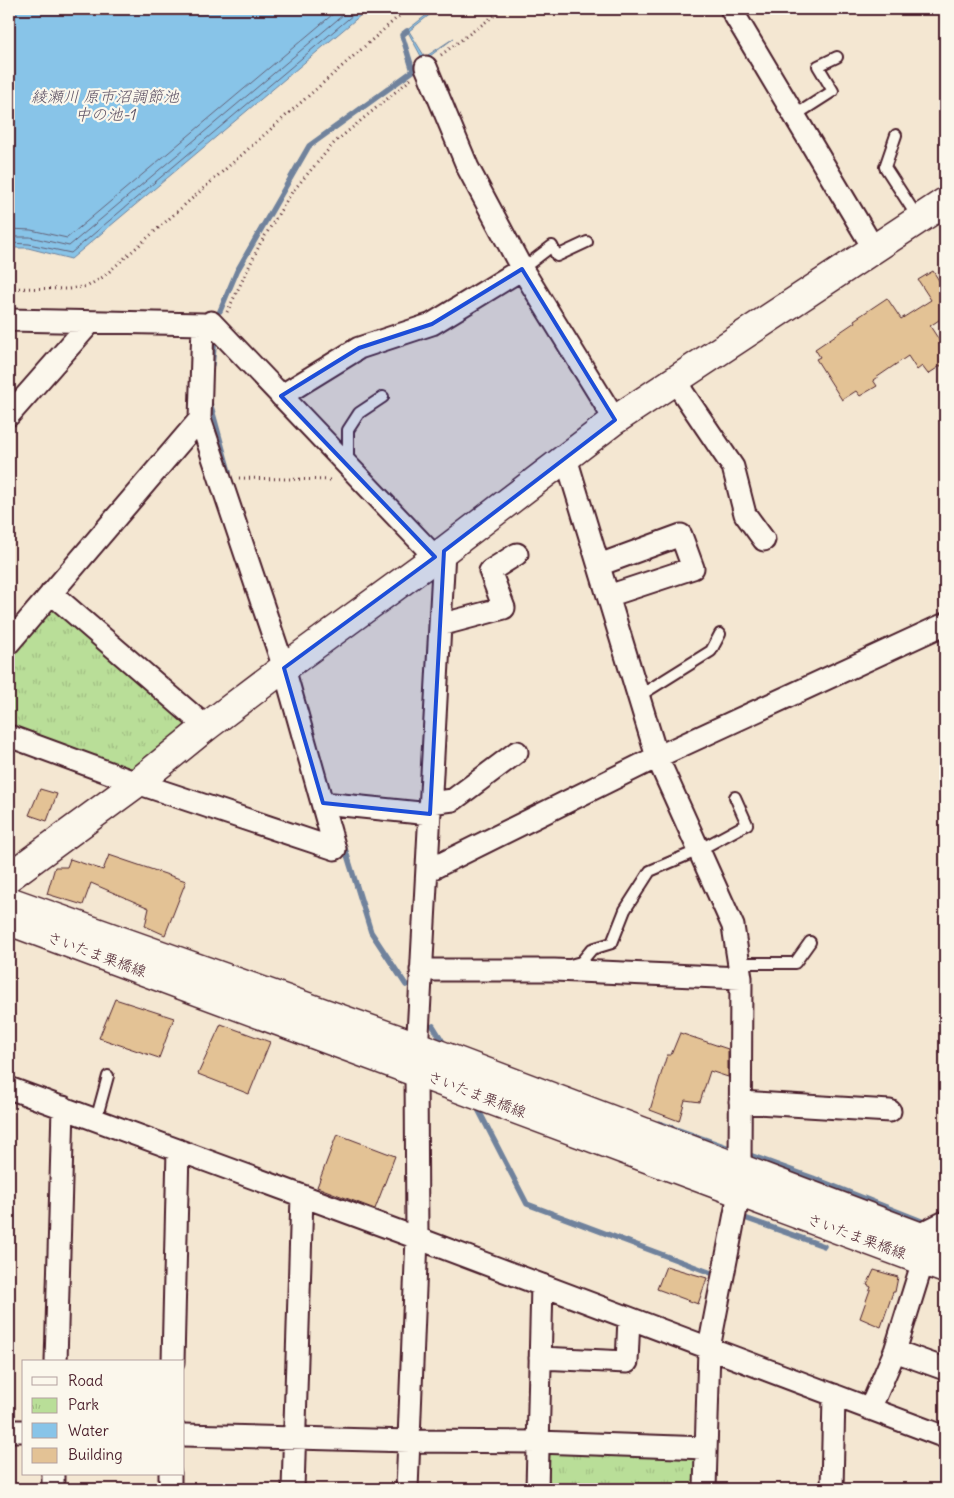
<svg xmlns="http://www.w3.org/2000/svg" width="954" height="1498" font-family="Delius,'Klee One',sans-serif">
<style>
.park{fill:url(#park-tufts);stroke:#827e62}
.water{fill:#88c4e8;stroke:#6f829c}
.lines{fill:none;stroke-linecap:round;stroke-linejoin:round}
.shore{stroke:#636177;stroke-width:1}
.stream{stroke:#6f829c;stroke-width:5.5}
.building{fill:#e3c295;stroke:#4a1f2b}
.lane-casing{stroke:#4a1f2b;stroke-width:14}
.street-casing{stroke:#4a1f2b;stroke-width:25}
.secondary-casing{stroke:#4a1f2b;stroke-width:31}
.primary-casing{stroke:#4a1f2b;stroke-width:31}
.path{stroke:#4a1f2b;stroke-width:3;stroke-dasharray:1 4;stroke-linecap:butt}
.lane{stroke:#fbf7ec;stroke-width:10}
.street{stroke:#fbf7ec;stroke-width:21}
.secondary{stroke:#fbf7ec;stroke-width:28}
.primary{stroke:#fbf7ec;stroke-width:28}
.marked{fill:#1d4ed8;fill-opacity:0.2;stroke:#1d4ed8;stroke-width:4;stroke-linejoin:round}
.labels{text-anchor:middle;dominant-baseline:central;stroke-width:4.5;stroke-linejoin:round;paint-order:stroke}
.street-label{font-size:15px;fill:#4a1f2b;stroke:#fbf7ec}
.water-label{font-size:16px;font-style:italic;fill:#5d5164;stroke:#fbf7ec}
</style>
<defs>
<pattern id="park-tufts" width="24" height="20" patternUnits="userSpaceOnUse" patternTransform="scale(1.25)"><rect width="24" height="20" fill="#b9de98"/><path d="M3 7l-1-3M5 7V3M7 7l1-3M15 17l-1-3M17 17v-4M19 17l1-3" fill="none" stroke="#a1be83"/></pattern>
</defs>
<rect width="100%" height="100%" fill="#f4e7d2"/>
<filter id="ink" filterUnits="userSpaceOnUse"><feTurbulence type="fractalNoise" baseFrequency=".02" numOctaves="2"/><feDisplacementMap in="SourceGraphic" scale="10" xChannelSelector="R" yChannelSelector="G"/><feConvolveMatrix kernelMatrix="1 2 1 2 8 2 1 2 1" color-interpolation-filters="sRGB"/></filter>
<g filter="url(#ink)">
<path class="park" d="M 50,603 L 189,727 L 135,774 L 9,724 L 9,652 Z
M 550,1451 L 696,1455 L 695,1489 L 549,1489 Z"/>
<path class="water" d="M 9,9 L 368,9 L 71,259 L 28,248 L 9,248 Z
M 434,9 L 437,9 L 409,31 L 425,57 L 454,38 L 426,59 L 422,58 L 408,32 L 402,36 L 401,35 Z"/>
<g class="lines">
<path class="shore" d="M 9,229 L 31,230 L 67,238 L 339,9
M 9,237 L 30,237 L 69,246 L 350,9
M 9,243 L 29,244 L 71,253 L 360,9"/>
<path class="stream" d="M 220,311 L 237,271 L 309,146 L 413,71 L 402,35 L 407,31
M 212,365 L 215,339
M 209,399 L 229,472
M 343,842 L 371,932 L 406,985
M 433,1026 L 446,1047
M 479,1111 L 527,1204 L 714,1274 L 715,1268
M 659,1123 L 735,1150
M 744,1153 L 813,1178 L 929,1224
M 739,1216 L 824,1246"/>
</g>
<path class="building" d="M 933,271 L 945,290 L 945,322 L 942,318 L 930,326 L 945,349 L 945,363 L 928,374 L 922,366 L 917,370 L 908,356 L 873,380 L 877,386 L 860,396 L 856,391 L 842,400 L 816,359 L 820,357 L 815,349 L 855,322 L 854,320 L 887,298 L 901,319 L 931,300 L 918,280 Z
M 40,789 L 57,794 L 47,821 L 29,815 Z
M 109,855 L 186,881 L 165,935 L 145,926 L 149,908 L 91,883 L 83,905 L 47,894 L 55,867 L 67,867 L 70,859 L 103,870 Z
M 115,999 L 174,1018 L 159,1058 L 99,1038 Z
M 221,1024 L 270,1042 L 249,1094 L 198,1074 Z
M 680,1033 L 728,1049 L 728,1077 L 710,1071 L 700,1102 L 685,1100 L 679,1121 L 650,1110 L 667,1055 L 671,1055 Z
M 337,1134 L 395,1156 L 375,1209 L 317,1187 Z
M 666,1266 L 707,1278 L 698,1304 L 657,1289 Z
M 874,1270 L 898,1277 L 895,1292 L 893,1292 L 881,1327 L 860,1318 L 871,1287 L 867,1285 Z"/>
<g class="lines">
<g class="lane-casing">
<path id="lane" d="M 794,116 L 833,91 L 818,66 L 837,57
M 896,135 L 885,167 L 918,218
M 522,269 L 552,246 L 557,256 L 587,242
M 348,462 L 348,430 L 359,413 L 383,397
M 639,696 L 711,651 L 720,634
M 739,963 L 795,963 L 810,942
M 570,965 L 581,962 L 592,949 L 612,943 L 625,910 L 650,871 L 699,850 L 747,824 L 735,797
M 96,1120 L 108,1076"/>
</g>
<g class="street-casing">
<path id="street" d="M 731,9 L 874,249
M 426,67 L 468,168 L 522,269 L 615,420
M 9,320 L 203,324 L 200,419 L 284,668 L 335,849 L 137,783 L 9,736
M 211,322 L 435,557
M 675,381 L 733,467 L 745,514 L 764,540
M 281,396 L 359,348 L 432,324 L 522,269
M 9,415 L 90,323
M 566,458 L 657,757 L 733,926 L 741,978 L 740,1167
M 599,565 L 681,535 L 693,568 L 608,596
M 51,593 L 206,727
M 440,625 L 504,608 L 490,571 L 517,554
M 9,643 L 200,419
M 323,803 L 430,814
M 430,803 L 453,800 L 517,752
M 427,871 L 657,757 L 945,624
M 421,970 L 554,970 L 741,978
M 9,1088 L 417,1238 L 945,1437
M 740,1102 L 890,1111
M 917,1236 L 945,1222
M 895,1351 L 923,1261
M 540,1358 L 627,1362 L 629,1318
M 56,1362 L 63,1107
M 173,1362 L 178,1150
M 870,1409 L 895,1351 L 945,1369
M 9,1431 L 24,1431
M 184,1435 L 410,1441 L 538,1442 L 706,1448
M 53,1489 L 53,1474
M 170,1489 L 170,1474
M 293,1489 L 302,1196
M 407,1489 L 417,1238 L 416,1071 L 444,551
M 537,1489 L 542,1285
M 705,1489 L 709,1348 L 739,1193
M 832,1489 L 834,1395"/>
</g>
<g class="secondary-casing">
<path id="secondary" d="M 9,877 L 137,783 L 206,727 L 285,667 L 444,551 L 615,420 L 945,202"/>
</g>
<g class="primary-casing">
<path id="primary" d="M 9,901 L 417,1046 L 945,1246
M 9,921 L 945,1269"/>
</g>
<path class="path" d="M 441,55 L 503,9
M 9,288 L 69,289 L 88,286 L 103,277 L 407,9
M 227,312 L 260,244 L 292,192 L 335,142 L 411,79
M 239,478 L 333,480"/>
<use href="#lane" class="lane"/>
<use href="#street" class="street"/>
<use href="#secondary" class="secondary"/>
<use href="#primary" class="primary"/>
</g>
</g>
<path class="marked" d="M 522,269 L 615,420 L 444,551 L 430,814 L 323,803 L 284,668 L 435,557 L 281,396 L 359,348 L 432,324 Z"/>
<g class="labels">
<g class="street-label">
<text transform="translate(97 954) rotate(20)">さいたま栗橋線</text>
<text transform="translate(477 1094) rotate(21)">さいたま栗橋線</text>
<text transform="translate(857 1236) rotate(20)">さいたま栗橋線</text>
</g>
<g class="water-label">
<text x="105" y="96">綾瀬川 原市沼調節池<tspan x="105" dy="18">中の池-1</tspan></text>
</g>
</g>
<rect width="954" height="1498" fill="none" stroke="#fbf7ec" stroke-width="30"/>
<rect x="15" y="15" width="924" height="1468" fill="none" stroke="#4a1f2b" stroke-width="2" filter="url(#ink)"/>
<rect x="22" y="1360" width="162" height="115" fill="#fbf7ec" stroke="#b4a19f"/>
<rect x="32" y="1377" width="25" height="8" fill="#fbf7ec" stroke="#b4a19f"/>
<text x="68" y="1386" font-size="15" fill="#4a1f2b">Road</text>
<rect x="32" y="1398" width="25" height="15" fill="url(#park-tufts)" stroke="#b4a19f"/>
<text x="68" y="1410" font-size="15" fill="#4a1f2b">Park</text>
<rect x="32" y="1423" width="25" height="15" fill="#88c4e8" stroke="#b4a19f"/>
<text x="68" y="1436" font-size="15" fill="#4a1f2b">Water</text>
<rect x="32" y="1448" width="25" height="15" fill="#e3c295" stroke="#b4a19f"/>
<text x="68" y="1460" font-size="15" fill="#4a1f2b">Building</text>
</svg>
